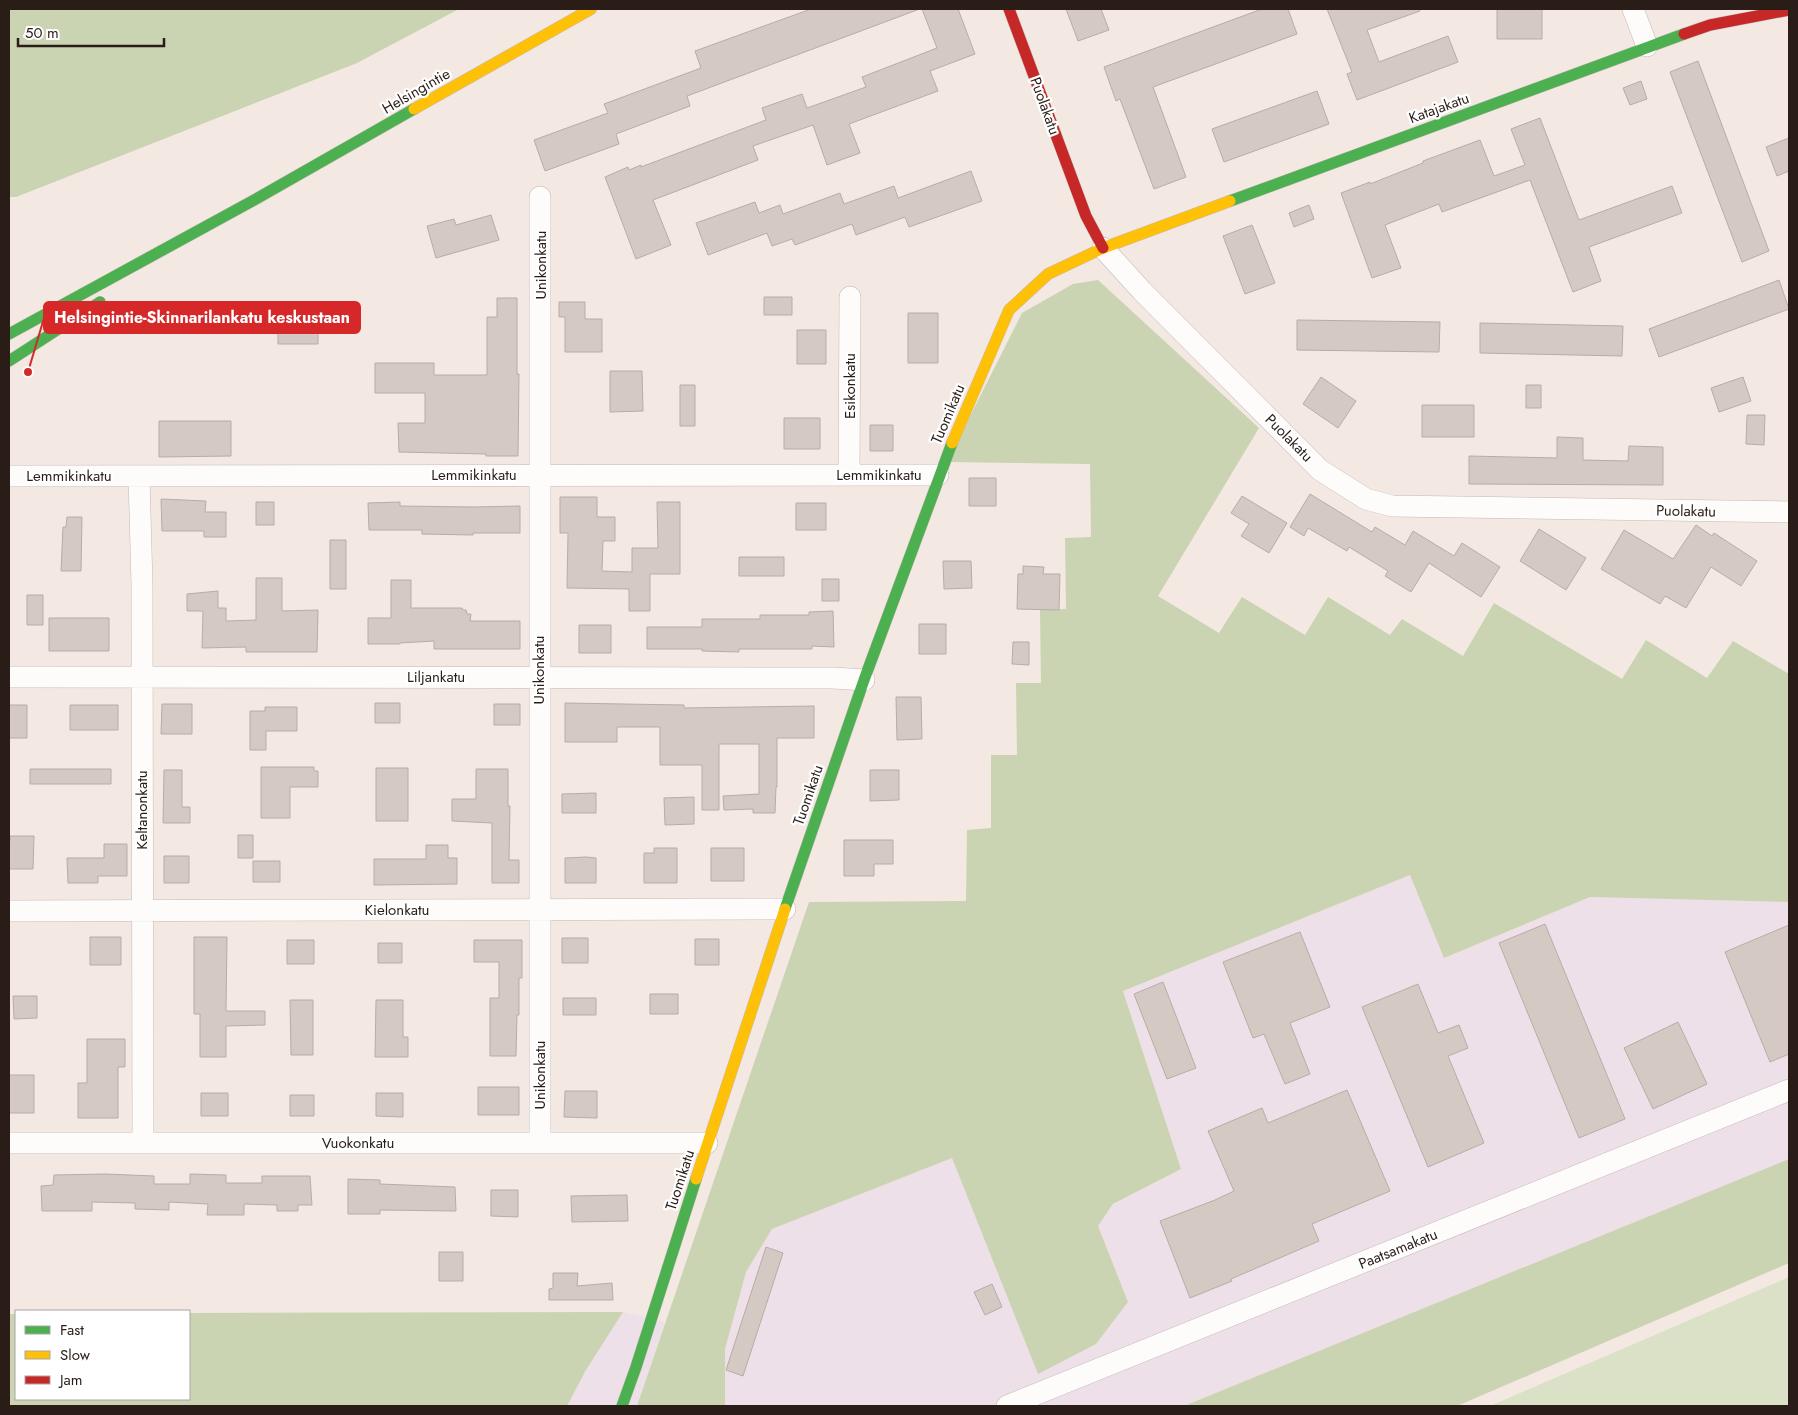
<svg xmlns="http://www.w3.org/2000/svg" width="1798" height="1415" font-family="Jost,sans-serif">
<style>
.industrial{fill:#eee0e8}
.green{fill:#dbe1c6}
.forest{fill:#cad3b2}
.building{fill:#d5cac3;stroke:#b7aca6}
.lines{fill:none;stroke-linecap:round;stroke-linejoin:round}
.street-casing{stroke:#c5b9b4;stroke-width:22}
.fast-casing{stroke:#c5b9b4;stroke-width:12}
.slow-casing{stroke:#c5b9b4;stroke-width:12}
.jam-casing{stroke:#c5b9b4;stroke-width:12}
.street{stroke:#fdfcfb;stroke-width:21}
.fast{stroke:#4caf50;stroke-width:11}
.slow{stroke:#ffc107;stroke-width:11}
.jam{stroke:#c62828;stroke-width:11}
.labels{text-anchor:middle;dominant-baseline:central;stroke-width:4.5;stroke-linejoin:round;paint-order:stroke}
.street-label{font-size:15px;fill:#2a1d18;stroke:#fff}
.leader{fill:none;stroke:#d62828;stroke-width:2}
.callout-dot{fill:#d62828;stroke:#fff;stroke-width:2}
.callout{fill:#d62828;stroke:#d62828;stroke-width:2}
.callout-label{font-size:16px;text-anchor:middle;font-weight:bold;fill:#fff}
</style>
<rect width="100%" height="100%" fill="#f4e8e2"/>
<path class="industrial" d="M 1410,875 L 1444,958 L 1590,897 L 1789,902 L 1789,1159 L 1184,1406 L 725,1406 L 725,1349 L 746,1272 L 772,1229 L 952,1158 L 1038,1373 L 1128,1302 L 1098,1226 L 1113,1205 L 1181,1169 L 1123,991 Z
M 623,1312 L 665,1322 L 637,1406 L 567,1406 L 586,1370 Z"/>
<path class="green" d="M 1789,1277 L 1789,1406 L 1490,1406 Z"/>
<path class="forest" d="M 9,9 L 459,9 L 357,63 L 16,197 L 9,197 Z
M 1098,280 L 1259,428 L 1158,596 L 1219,633 L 1242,597 L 1305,635 L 1328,597 L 1390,635 L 1402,619 L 1463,656 L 1494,603 L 1622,679 L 1646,640 L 1707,678 L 1733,641 L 1789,674 L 1789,902 L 1590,897 L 1444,958 L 1410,875 L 1123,991 L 1181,1169 L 1113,1204 L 1098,1226 L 1128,1302 L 1096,1344 L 1038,1374 L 952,1158 L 772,1229 L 746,1272 L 725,1349 L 725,1406 L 637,1406 L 809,902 L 966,901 L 967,830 L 991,828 L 991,755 L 1017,755 L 1016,683 L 1041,683 L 1040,610 L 1066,609 L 1065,538 L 1091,537 L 1090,464 L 947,462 L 1022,313 L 1073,284 Z
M 1789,1159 L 1789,1263 L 1457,1406 L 1184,1406 Z
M 623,1312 L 586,1370 L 567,1406 L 9,1406 L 9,1314 L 16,1314 L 16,1399 L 189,1399 L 189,1313 Z"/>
<path class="building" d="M 811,9 L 917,9 L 917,10 L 687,96 L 690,106 L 616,134 L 619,144 L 545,171 L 534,140 L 608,113 L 604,104 L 701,68 L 695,51 Z
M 922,9 L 958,9 L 975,54 L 930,71 L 938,91 L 849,124 L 860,153 L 827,165 L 813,125 L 753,146 L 758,160 L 653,200 L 671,245 L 636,259 L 605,177 L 628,167 L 629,170 L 641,165 L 641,167 L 766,120 L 762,108 L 802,94 L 807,108 L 866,87 L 862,77 L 937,48 Z
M 1066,9 L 1101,9 L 1109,30 L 1078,41 Z
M 1262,9 L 1288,9 L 1297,34 L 1153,87 L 1186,177 L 1154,189 L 1120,99 L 1116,101 L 1104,67 Z
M 1327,9 L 1419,9 L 1420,11 L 1367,30 L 1379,62 L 1448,36 L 1458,62 L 1357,100 L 1347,74 L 1352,72 Z
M 1497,9 L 1542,9 L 1542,39 L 1497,39 Z
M 1698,61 L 1769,251 L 1742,262 L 1670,72 Z
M 1641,81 L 1647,99 L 1630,105 L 1623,88 Z
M 1317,91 L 1329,124 L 1224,162 L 1212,129 Z
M 1540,118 L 1579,220 L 1672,186 L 1682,213 L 1589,247 L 1601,281 L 1573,292 L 1530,180 L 1442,212 L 1439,204 L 1385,225 L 1401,268 L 1372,278 L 1341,193 L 1370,182 L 1370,184 L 1423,163 L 1423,161 L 1480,140 L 1494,176 L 1525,165 L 1511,129 Z
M 1789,138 L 1789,171 L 1777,176 L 1766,147 Z
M 971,171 L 982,201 L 909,227 L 905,217 L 856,235 L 852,224 L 795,245 L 792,239 L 772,246 L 767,233 L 708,255 L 696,223 L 755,202 L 759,213 L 780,205 L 783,214 L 840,193 L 844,204 L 894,186 L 898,198 Z
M 1309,205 L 1314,219 L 1294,227 L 1289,213 Z
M 491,215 L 499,240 L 436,258 L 427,226 L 454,219 L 456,225 Z
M 1252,225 L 1275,283 L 1245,294 L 1223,236 Z
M 1779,280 L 1789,309 L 1659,357 L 1649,329 Z
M 764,297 L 792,297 L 792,315 L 764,315 Z
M 497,298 L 517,298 L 517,374 L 519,374 L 518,456 L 486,456 L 486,454 L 399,452 L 398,423 L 425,423 L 425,393 L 375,393 L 375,363 L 434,363 L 434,375 L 487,375 L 487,317 L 497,317 Z
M 559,302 L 585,302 L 585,319 L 602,319 L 602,352 L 565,352 L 565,317 L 559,317 Z
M 278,310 L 318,310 L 318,344 L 278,344 Z
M 908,313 L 938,313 L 938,363 L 908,363 Z
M 1297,320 L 1440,322 L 1439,352 L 1297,350 Z
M 1480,323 L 1623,326 L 1622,356 L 1480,353 Z
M 797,330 L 826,330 L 826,364 L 797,364 Z
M 610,371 L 642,371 L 643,411 L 610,412 Z
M 1321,377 L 1356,401 L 1338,428 L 1303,404 Z
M 1743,377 L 1751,401 L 1719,412 L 1711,388 Z
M 680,385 L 695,385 L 695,426 L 680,426 Z
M 1526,385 L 1541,385 L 1541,408 L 1526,408 Z
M 1422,405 L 1474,405 L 1474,437 L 1422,437 Z
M 1747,415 L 1765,415 L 1764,445 L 1746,444 Z
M 784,418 L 820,418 L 820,449 L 784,449 Z
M 159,421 L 231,421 L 231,456 L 159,457 Z
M 870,425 L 893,425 L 893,451 L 870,451 Z
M 1557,437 L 1583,438 L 1583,460 L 1628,461 L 1629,446 L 1663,447 L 1663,485 L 1469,484 L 1469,456 L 1557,458 Z
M 969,478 L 996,478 L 996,506 L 969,506 Z
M 1310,494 L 1372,532 L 1375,527 L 1405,545 L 1413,531 L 1454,556 L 1462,543 L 1500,567 L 1481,597 L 1429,563 L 1411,592 L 1385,576 L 1388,571 L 1349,547 L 1347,551 L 1308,528 L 1304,536 L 1290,527 Z
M 1242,496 L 1287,523 L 1269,553 L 1241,536 L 1249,524 L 1231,513 Z
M 560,497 L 597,497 L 597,517 L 615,517 L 615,541 L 603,541 L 602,571 L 632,572 L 632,548 L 658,548 L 657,502 L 680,502 L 680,574 L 650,574 L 650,611 L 629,611 L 629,589 L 567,588 L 568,533 L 560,533 Z
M 161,499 L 206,501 L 205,512 L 226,512 L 226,537 L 204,537 L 204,531 L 162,531 Z
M 256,502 L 274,502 L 274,525 L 256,525 Z
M 400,502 L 400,506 L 474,507 L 520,506 L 520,533 L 473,533 L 473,535 L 422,534 L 422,530 L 369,530 L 368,503 Z
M 796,503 L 826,503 L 826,530 L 796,530 Z
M 67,517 L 82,517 L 81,571 L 61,571 L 63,527 L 66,527 Z
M 1696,525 L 1712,536 L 1714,533 L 1757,561 L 1741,586 L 1711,567 L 1686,608 L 1665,596 L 1660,604 L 1601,569 L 1624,530 L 1673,559 Z
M 1539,529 L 1586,558 L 1566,590 L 1520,561 Z
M 330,540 L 346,540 L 346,589 L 330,589 Z
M 739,557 L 784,557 L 784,576 L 739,576 Z
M 943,561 L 971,561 L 972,588 L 944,589 Z
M 1023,566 L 1044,567 L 1043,574 L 1060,574 L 1059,610 L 1017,609 L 1018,574 L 1023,574 Z
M 256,578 L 282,578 L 282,611 L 318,610 L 317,652 L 246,652 L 246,647 L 202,648 L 203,611 L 187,611 L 187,594 L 218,591 L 218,608 L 226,608 L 226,621 L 256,620 Z
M 822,579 L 839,579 L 839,601 L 822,601 Z
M 391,580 L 411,580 L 411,608 L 462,608 L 463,610 L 466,610 L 467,614 L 471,614 L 470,621 L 520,621 L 520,649 L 434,649 L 434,641 L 400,643 L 400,644 L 368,644 L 368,618 L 391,618 Z
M 27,595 L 43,595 L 43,625 L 27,625 Z
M 833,611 L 834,647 L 812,646 L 812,649 L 739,649 L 739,652 L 702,651 L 702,649 L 647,649 L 647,627 L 702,627 L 702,619 L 760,619 L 760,615 L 809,615 L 809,612 Z
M 49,618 L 109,618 L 109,651 L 49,651 Z
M 919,624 L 946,624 L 946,654 L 919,654 Z
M 579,625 L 611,625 L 611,653 L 579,653 Z
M 1013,642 L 1029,642 L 1029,665 L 1012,664 Z
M 896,697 L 921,697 L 922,739 L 897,740 Z
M 375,703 L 400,703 L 400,723 L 375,723 Z
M 565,703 L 684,705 L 684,708 L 814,706 L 814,738 L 777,738 L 777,787 L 776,787 L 775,813 L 753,813 L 753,809 L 724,810 L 723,796 L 759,794 L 759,744 L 719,744 L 719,810 L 702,810 L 702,765 L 660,765 L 660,727 L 617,727 L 617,742 L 565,742 Z
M 162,704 L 192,704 L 192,734 L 161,734 Z
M 494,704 L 520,704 L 520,725 L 494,725 Z
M 9,705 L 27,705 L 27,738 L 9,738 Z
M 70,705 L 118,705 L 118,730 L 70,730 Z
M 265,707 L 297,707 L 297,731 L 266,731 L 266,750 L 250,750 L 250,711 L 265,711 Z
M 261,767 L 314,767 L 314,771 L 318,771 L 318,787 L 290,787 L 290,818 L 261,818 Z
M 376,768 L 408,768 L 408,821 L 376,821 Z
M 30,769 L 111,769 L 111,784 L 30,784 Z
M 476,769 L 508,769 L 508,806 L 510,806 L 509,860 L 519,860 L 519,883 L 492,883 L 492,823 L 452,821 L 452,799 L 476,799 Z
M 164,770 L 182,770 L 182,807 L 190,807 L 190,823 L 163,823 Z
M 870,770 L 899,770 L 899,800 L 870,801 Z
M 596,793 L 596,813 L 562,813 L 562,794 Z
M 694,797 L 694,824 L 665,825 L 664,798 Z
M 238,835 L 253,835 L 253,858 L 238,858 Z
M 10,836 L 34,836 L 33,869 L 9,869 L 9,841 L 10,841 Z
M 844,840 L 893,840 L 893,864 L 874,864 L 874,876 L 844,876 Z
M 104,844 L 127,844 L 127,876 L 98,876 L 98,883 L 68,883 L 67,858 L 104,858 Z
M 426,845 L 448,845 L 448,858 L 457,858 L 457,884 L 374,885 L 374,859 L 426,859 Z
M 654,848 L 677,848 L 677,883 L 644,883 L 644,853 L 654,853 Z
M 711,848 L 744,848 L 744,881 L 711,881 Z
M 164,856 L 189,856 L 189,883 L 164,883 Z
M 586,857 L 596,858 L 596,883 L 565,883 L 565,858 Z
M 253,861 L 280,861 L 280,882 L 253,882 Z
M 1545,924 L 1625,1119 L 1579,1138 L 1499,943 Z
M 1789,925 L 1789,1054 L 1770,1062 L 1725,952 Z
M 1300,932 L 1330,1007 L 1290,1023 L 1310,1074 L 1285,1084 L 1264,1034 L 1253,1038 L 1223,962 Z
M 90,937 L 121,937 L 121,965 L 90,965 Z
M 194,937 L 227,937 L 226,1011 L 265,1011 L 265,1025 L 226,1026 L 226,1057 L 200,1057 L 200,1014 L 194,1014 Z
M 562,938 L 588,938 L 588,963 L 562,963 Z
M 695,939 L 719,939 L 719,965 L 695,965 Z
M 287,940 L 314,940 L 314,964 L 287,964 Z
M 474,940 L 522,940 L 522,978 L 519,978 L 519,1015 L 517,1015 L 516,1056 L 490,1056 L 490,998 L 499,998 L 499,962 L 474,962 Z
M 378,943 L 402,943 L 402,963 L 378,963 Z
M 1163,982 L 1196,1068 L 1167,1079 L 1134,994 Z
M 1418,984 L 1438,1033 L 1459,1025 L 1468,1048 L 1448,1056 L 1484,1143 L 1428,1167 L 1362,1007 Z
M 650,994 L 678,994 L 678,1014 L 650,1014 Z
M 13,996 L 37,996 L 37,1018 L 14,1019 Z
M 563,998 L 596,998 L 596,1015 L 563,1015 Z
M 290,1000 L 313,1000 L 313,1055 L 291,1055 Z
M 376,1000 L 403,1000 L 403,1037 L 408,1037 L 408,1057 L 375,1057 Z
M 1678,1022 L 1707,1084 L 1653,1109 L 1624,1048 Z
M 87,1039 L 125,1039 L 125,1067 L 118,1067 L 118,1118 L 78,1118 L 78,1083 L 87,1083 Z
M 9,1075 L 34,1075 L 34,1113 L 9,1113 Z
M 478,1087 L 519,1087 L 519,1115 L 478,1115 Z
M 1347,1090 L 1390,1191 L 1312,1224 L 1319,1241 L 1231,1279 L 1232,1281 L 1190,1298 L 1160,1221 L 1215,1200 L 1234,1191 L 1208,1131 L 1262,1108 L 1268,1123 Z
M 565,1091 L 597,1091 L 597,1118 L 564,1117 Z
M 201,1093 L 228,1093 L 228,1116 L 201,1116 Z
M 376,1093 L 403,1093 L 403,1117 L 376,1116 Z
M 290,1095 L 314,1095 L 314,1116 L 290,1116 Z
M 105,1174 L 154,1176 L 154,1184 L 190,1184 L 190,1174 L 226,1175 L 226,1183 L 262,1183 L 262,1176 L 310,1176 L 312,1205 L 298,1205 L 298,1211 L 277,1211 L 277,1205 L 244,1204 L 244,1215 L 207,1215 L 208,1204 L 169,1202 L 169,1210 L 135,1209 L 135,1203 L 92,1202 L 92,1211 L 42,1211 L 41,1186 L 53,1185 L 54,1175 Z
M 348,1179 L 380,1180 L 380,1184 L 455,1187 L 456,1211 L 380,1210 L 380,1214 L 348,1214 Z
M 491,1190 L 518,1190 L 518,1217 L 491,1216 Z
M 627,1195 L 628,1221 L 572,1222 L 571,1196 Z
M 766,1247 L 783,1253 L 743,1376 L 726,1370 Z
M 439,1252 L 463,1252 L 463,1281 L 439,1281 Z
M 553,1273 L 578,1273 L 577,1286 L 612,1283 L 613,1300 L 549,1300 L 549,1289 L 553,1288 Z
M 992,1284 L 1002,1307 L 985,1315 L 974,1292 Z"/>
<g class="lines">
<g class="street-casing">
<path id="street" d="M 1633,9 L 1647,46
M 1103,248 L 1142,291 L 1320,470 L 1366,499 L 1392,506 L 1789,512
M 849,475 L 850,297
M 9,476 L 938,475
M 139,476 L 142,585 L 143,1143
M 9,677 L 833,678 L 864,680
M 9,911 L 785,909
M 9,1143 L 707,1143
M 540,1143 L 540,197
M 1007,1406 L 1789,1090"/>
</g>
<g class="fast-casing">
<path id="fast" d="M 1230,201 L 1684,34
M 9,334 L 256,199 L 414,109
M 9,361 L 100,302
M 785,909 L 864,680 L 952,443
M 622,1406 L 636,1367 L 696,1179"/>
</g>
<g class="slow-casing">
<path id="slow" d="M 414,109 L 591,9
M 952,443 L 1009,310 L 1048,274 L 1103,248 L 1230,201
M 696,1179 L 785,909"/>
</g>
<g class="jam-casing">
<path id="jam" d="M 1009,9 L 1086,216 L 1103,248
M 1684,34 L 1710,25 L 1789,10"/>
</g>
<use href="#street" class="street"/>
<use href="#fast" class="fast"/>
<use href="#slow" class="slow"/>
<use href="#jam" class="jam"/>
</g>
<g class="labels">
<g class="street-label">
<text transform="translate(416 91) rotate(-30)">Helsingintie</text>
<text transform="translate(1045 106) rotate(70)">Puolakatu</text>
<text transform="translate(1439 108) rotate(-20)">Katajakatu</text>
<text transform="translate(541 265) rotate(-90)">Unikonkatu</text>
<text transform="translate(850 386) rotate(-90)">Esikonkatu</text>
<text transform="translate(948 414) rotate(-67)">Tuomikatu</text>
<text transform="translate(1289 438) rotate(45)">Puolakatu</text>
<text x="474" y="475">Lemmikinkatu</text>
<text x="879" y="475">Lemmikinkatu</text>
<text x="69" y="476">Lemmikinkatu</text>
<text transform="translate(1686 511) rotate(1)">Puolakatu</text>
<text transform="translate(539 670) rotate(-90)">Unikonkatu</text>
<text x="436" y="677">Liljankatu</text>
<text transform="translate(808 795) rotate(-71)">Tuomikatu</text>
<text transform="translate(142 810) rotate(-90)">Keltanonkatu</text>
<text x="397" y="910">Kielonkatu</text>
<text transform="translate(540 1075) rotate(-90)">Unikonkatu</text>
<text x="358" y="1143">Vuokonkatu</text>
<text transform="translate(680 1180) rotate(-72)">Tuomikatu</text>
<text transform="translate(1398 1249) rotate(-22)">Paatsamakatu</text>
</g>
</g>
<path class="leader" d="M28 372L44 318"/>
<circle class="callout-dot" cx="28" cy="372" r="5"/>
<rect class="callout" x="44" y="302" width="316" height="31" rx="5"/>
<g class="callout-label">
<text x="202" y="323">Helsingintie-Skinnarilankatu keskustaan</text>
</g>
<rect width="1798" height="1415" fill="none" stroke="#2a1d18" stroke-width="20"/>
<rect x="15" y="1310" width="175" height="90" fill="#ffffff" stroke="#aaa5a3"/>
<rect x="25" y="1326" width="25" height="8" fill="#4caf50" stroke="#aaa5a3"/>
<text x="60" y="1335" font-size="15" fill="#2a1d18">Fast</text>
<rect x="25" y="1351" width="25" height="8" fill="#ffc107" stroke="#aaa5a3"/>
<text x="60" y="1360" font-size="15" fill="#2a1d18">Slow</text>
<rect x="25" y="1376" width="25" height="8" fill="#c62828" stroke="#aaa5a3"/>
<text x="60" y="1385" font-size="15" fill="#2a1d18">Jam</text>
<path d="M18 38v8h146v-8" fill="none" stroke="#2a1d18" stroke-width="2.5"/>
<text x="25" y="38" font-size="15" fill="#2a1d18" stroke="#ffffff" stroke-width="4" paint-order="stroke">50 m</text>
</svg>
